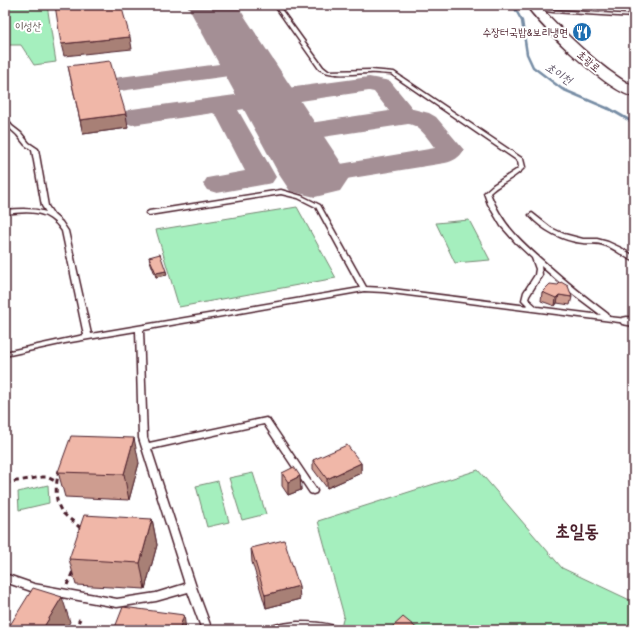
<svg xmlns="http://www.w3.org/2000/svg" width="639" height="635" font-family="'Patrick Hand','Poor Story',sans-serif">
<style>
.green{fill:#a5efbe;stroke:#788774}
.lines{fill:none;stroke-linecap:round;stroke-linejoin:round}
.stream-far1{stroke:#778da5;stroke-width:2.5}
.stream{stroke:#778da5;stroke-width:3}
.taxiway{fill:#a48f95;fill-rule:evenodd}
.runway{fill:#a48f95;fill-rule:evenodd}
.lane-casing{stroke:#4a1f2b;stroke-width:3}
.street-casing{stroke:#4a1f2b;stroke-width:3}
.secondary-casing{stroke:#4a1f2b;stroke-width:3}
.path{stroke:#4a1f2b;stroke-width:3;stroke-dasharray:5 4;stroke-linecap:butt}
.lane{fill:#fff;fill-rule:evenodd}
.street{fill:#fff;fill-rule:evenodd}
.secondary{fill:#fff;fill-rule:evenodd}
.wall{fill:#ce9d90;stroke:#4a1f2b}
.shaded-wall{fill:#a88076;stroke:#4a1f2b}
.building{fill:#f0b7a8;stroke:#4a1f2b}
.labels{text-anchor:middle;dominant-baseline:central;stroke-width:4;stroke-linejoin:round;paint-order:stroke}
.far-park-label{font-size:11px;fill:#615350;stroke:#fff}
.far-poi-label{font-size:11px;fill:#4a1f2b;stroke:#fff;text-anchor:end}
.far-street-label{font-size:11px;fill:#4a1f2b;stroke:#fff}
.far-water-label{font-size:12px;font-style:italic;fill:#605668;stroke:#fff}
.near-quarter-label{font-size:18px;font-weight:bold;fill:#4a1f2b;stroke:#fff}
</style>
<rect width="100%" height="100%" fill="#fff"/>
<filter id="ink" filterUnits="userSpaceOnUse"><feTurbulence type="fractalNoise" baseFrequency=".025" numOctaves="2"/><feDisplacementMap in="SourceGraphic" scale="8" xChannelSelector="R" yChannelSelector="G"/><feConvolveMatrix kernelMatrix="1 2 1 2 8 2 1 2 1" color-interpolation-filters="sRGB"/></filter>
<g filter="url(#ink)">
<path class="green" d="M 5,5 L 47,5 L 56,62 L 34,65 L 21,45 L 5,45 Z
M 297,207 L 336,278 L 179,307 L 156,230 Z
M 469,220 L 490,260 L 455,263 L 436,223 Z
M 478,470 L 562,568 L 634,602 L 634,630 L 340,630 L 344,616 L 318,521 Z
M 253,473 L 266,514 L 242,520 L 229,478 Z
M 218,481 L 229,522 L 207,527 L 196,486 Z
M 48,485 L 49,503 L 19,510 L 18,492 Z"/>
<g class="lines">
<path class="stream-far1" d="M 513,5 L 522,21 L 527,54 L 533,67 L 562,89 L 609,109"/>
<path class="stream" d="M 608,108 L 634,123"/>
<path class="taxiway" d="M 250,60 L 258,62 L 261,67 L 258,72 L 120,91 L 112,89 L 108,84 L 112,79 L 120,77 Z
M 369,77 L 390,81 L 413,109 L 429,113 L 436,117 L 464,150 C 459,158 454,161 445,163 L 315,184 L 305,182 L 301,176 L 305,170 L 435,148 C 428,139 420,125 408,124 L 290,142 L 281,140 L 277,134 L 281,128 L 290,126 L 389,111 L 374,92 L 369,91 L 238,110 L 276,177 L 272,183 L 217,193 L 207,190 L 203,184 L 207,178 L 245,171 L 216,115 L 213,113 L 132,125 L 123,122 L 119,117 L 123,112 L 132,109 Z"/>
<path class="runway" d="M 187,5 L 237,5 L 350,176 L 340,191 L 315,197 L 290,191 L 280,176 Z"/>
<g class="lane-casing">
<path id="lane" d="M 274,5 L 278,5 L 323,67 L 328,71 L 371,70 L 394,72 L 523,159 L 525,167 L 524,168 C 514,179 500,183 490,193 C 502,226 524,244 549,266 C 568,283 588,299 608,314 L 609,317 L 627,319 L 631,321 L 627,323 L 384,292 L 364,291 L 143,330 L 147,438 L 149,443 L 266,418 L 269,419 L 316,489 L 317,491 L 316,493 L 313,494 L 310,493 L 264,424 L 151,449 L 196,587 L 212,630 L 202,630 L 188,592 L 156,601 L 117,607 L 34,592 L 5,582 L 5,574 L 34,584 L 117,599 L 156,593 L 185,584 L 139,438 L 136,331 L 65,343 L 5,356 L 5,352 L 84,335 L 62,231 C 48,209 28,211 5,214 L 5,210 C 19,209 32,208 46,212 L 42,206 L 32,150 L 25,145 L 17,135 L 5,124 L 5,114 L 8,116 L 9,122 L 12,126 L 21,133 L 29,143 L 38,149 L 48,206 L 54,215 L 62,222 L 68,231 L 91,334 L 360,288 L 316,207 L 298,198 L 281,194 L 149,215 L 146,213 L 149,211 L 281,190 L 302,196 L 320,205 L 366,287 L 384,288 L 528,306 L 522,300 L 524,292 L 535,275 L 536,269 L 532,258 L 516,243 L 501,226 L 488,204 L 484,193 L 493,185 L 516,170 L 519,167 L 518,161 L 391,74 C 384,74 376,72 369,73 C 353,73 333,78 319,69 ZM 541,266 L 573,294 L 601,315 L 537,307 L 528,299 L 529,296 L 542,275 Z
M 535,7 L 553,10 L 634,15 L 634,17 L 553,12 L 534,9 L 533,8 Z
M 532,213 L 551,228 L 564,234 L 583,239 L 597,239 L 608,242 L 621,248 L 634,256 L 634,261 C 623,257 615,248 604,245 C 597,242 590,244 583,243 C 563,241 542,230 529,215 Z
M 297,622 C 310,622 324,622 337,627 L 338,630 L 270,630 L 271,627 L 282,624 Z"/>
</g>
<g class="street-casing">
<path id="street" d="M 627,317 L 634,318 L 634,326 L 622,324 L 620,321 L 622,318 Z"/>
</g>
<g class="secondary-casing">
<path id="secondary" d="M 526,5 L 538,5 C 568,36 597,66 634,87 L 634,97 C 606,90 544,30 526,5 Z"/>
</g>
<path class="path" d="M 59,470 C 56,483 53,503 64,514 C 69,519 76,523 81,529
M 5,483 L 42,477 L 47,477 L 57,482
M 67,585 L 74,569
M 74,630 L 80,619"/>
<use href="#lane" class="lane"/>
<use href="#street" class="street"/>
<use href="#secondary" class="secondary"/>
</g>
<path class="wall" d="M 550,5 L 572,5 L 572,7 L 552,8 Z
M 68,66 L 128,128 L 83,134 Z
M 149,257 L 166,271 L 167,275 L 156,277 L 150,261 Z
M 542,292 L 572,297 L 570,305 L 557,303 L 555,306 L 541,301 Z
M 313,460 L 361,463 L 361,473 L 327,488 L 313,469 Z
M 139,463 L 129,500 L 65,497 L 58,472 Z
M 282,473 L 300,476 L 301,490 L 288,495 L 282,486 Z
M 152,519 L 157,545 L 145,589 L 76,585 L 69,559 Z
M 251,548 L 300,599 L 266,608 L 252,562 Z"/>
<path class="shaded-wall" d="M 130,37 L 132,49 L 64,56 L 61,44 Z
M 126,114 L 128,128 L 83,134 L 80,120 Z
M 166,271 L 167,275 L 156,277 L 156,273 Z
M 559,295 L 557,303 L 555,306 L 556,298 Z
M 134,438 L 139,463 L 129,500 L 124,474 Z
M 361,463 L 361,473 L 327,488 L 327,479 Z
M 300,476 L 301,490 L 288,495 L 288,482 Z
M 152,519 L 157,545 L 145,589 L 140,563 Z
M 299,586 L 300,599 L 266,608 L 265,595 Z
M 62,597 L 70,622 L 65,630 L 42,630 Z
M 184,615 L 186,630 L 179,630 Z"/>
<path class="building" d="M 55,5 L 121,5 L 130,37 L 61,44 Z
M 110,61 L 126,114 L 80,120 L 68,66 Z
M 160,254 L 166,271 L 156,273 L 149,257 Z
M 561,282 L 568,286 L 572,297 L 559,295 L 556,298 L 542,292 L 550,284 L 558,285 Z
M 71,436 L 134,438 L 124,474 L 58,472 Z
M 347,445 L 361,463 L 327,479 L 313,460 Z
M 294,467 L 300,476 L 288,482 L 282,473 Z
M 84,515 L 152,519 L 140,563 L 69,559 Z
M 284,540 L 299,586 L 265,595 L 251,548 Z
M 33,588 L 62,597 L 42,630 L 7,630 Z
M 123,607 L 184,615 L 179,630 L 114,630 Z
M 403,617 L 419,630 L 389,630 Z
M 279,623 L 281,630 L 253,630 Z"/>
</g>
<defs>
<g id="restaurant-disc" transform="scale(1)"><circle r="9.5" fill="#1f6fb2" stroke="#fff"/><path d="M-5-6h1v4h1v-4h1v4h1v-4h1v5L-1.5 .5V6h-2V.5L-5-1ZM5-6V6H3V1.5H1.5Q1.5-4 5-6Z" fill="#fff"/></g>
</defs>
<g fill-rule="evenodd">
<use href="#restaurant-disc" x="582" y="32"/>
</g>
<g class="labels">
<g class="far-park-label">
<text x="28" y="26">이성산</text>
</g>
<g class="far-poi-label">
<text x="568" y="32">수장터국밥&amp;보리냉면</text>
</g>
<g class="far-street-label">
<text transform="translate(589 61) rotate(40)">초광로</text>
</g>
<g class="far-water-label">
<text transform="translate(559 73) rotate(33)">초이천</text>
</g>
<g class="near-quarter-label">
<text x="577" y="530">초일동</text>
</g>
</g>
<rect width="639" height="635" fill="none" stroke="#fff" stroke-width="20"/>
<rect x="10" y="10" width="619" height="615" fill="none" stroke="#4a1f2b" stroke-width="1.5" filter="url(#ink)"/>
</svg>
